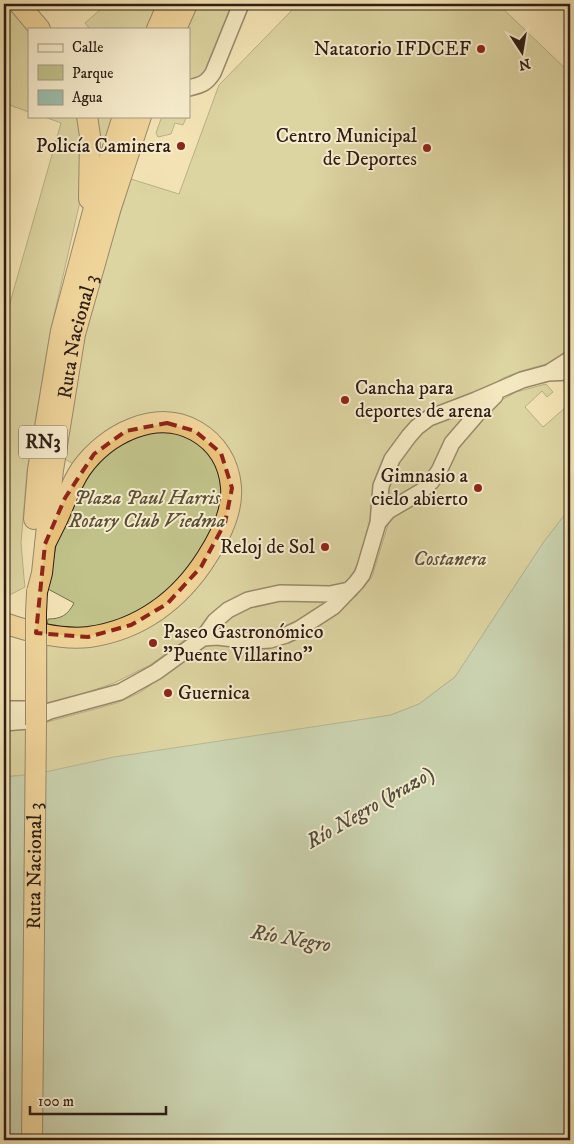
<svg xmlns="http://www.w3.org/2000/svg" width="574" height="1144" font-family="'IM FELL DW Pica',serif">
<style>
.green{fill:#c0c289;stroke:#76704f}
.water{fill:#9bbeac;stroke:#6f7e70}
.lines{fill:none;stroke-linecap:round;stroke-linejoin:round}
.secondary-casing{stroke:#2d1d15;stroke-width:18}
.highway-casing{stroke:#2d1d15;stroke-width:22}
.secondary{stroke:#f7edce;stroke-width:15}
.highway{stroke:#eac27a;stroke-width:20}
.highway-bridge-casing{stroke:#2d1d15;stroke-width:22;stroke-linecap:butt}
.highway-bridge{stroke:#eac27a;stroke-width:20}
.marked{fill:none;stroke:#8f2418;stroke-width:4;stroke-dasharray:10 6;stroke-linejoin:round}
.poi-dot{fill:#8f2418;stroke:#f7edce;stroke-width:2}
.labels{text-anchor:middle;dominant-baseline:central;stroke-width:4;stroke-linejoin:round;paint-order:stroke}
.shield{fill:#f7edce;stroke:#6a5b4c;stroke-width:1}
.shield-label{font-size:19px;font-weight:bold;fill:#2d1d15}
.poi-label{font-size:20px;fill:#2d1d15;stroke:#f7edce;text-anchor:end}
.street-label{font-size:20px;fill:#2d1d15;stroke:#f7edce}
.park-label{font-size:20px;font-style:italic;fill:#594f38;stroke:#f7edce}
.water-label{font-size:21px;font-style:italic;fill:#4e4d42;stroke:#f7edce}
</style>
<rect width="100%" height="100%" fill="#f3e3b4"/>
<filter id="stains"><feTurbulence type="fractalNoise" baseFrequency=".004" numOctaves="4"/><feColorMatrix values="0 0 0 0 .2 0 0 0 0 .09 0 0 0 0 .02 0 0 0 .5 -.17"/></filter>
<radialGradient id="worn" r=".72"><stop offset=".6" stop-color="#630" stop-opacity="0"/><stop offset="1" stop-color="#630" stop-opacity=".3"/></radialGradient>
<path class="green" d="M 4,4 L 9,4 L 31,29 L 29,29 L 29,112 L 4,103 Z
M 104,4 L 160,4 L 148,29 L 90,29 L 85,23 L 101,9 Z
M 195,4 L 235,4 L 205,76 L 189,80 L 189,29 L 184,29 Z
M 298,4 L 498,4 L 570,73 L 570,354 L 553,362 L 521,371 L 503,378 L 493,385 L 437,409 L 377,488 L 367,532 L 357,566 L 351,576 L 344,583 L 335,588 L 218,613 L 193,634 L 150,665 L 114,683 L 83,694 L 47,703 L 47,644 L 166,611 L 237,485 L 177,418 L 75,465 L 63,458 L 84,339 L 102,272 L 131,179 L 179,194 L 219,85 Z
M 42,116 L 80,116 L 81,197 L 50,333 L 27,471 L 21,543 L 24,578 L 25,587 L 4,598 L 4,317 L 6,317 L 61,123 Z
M 93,116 L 114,116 L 108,133 L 104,137 L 99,137 Z
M 162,116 L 187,116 L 183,125 L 175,123 L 171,134 L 158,137 L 156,133 Z
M 546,384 L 553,392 L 547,397 L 542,391 L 525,407 L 543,427 L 566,407 L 570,411 L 570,508 L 543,543 L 455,677 L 419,704 L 391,715 L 36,774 L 4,777 L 4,727 L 36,725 L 117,703 L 139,693 L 209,644 L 251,645 L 337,610 L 356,596 L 372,577 L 390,518 L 454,447 L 500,401 L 516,392 Z
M 473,408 L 428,480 L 387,504 L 385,495 L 397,461 L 428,424 Z
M 161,427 L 204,443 L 225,479 L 219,527 L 177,586 L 122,621 L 89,629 L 47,626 L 48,619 C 61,619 68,615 74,603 L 48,589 L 56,545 L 63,520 L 86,472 L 108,448 Z
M 330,600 L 297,625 L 265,636 L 226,632 C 221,629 222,626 222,621 L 257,601 Z"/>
<path class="water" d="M 570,508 L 570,1140 L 4,1140 L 4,777 L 36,774 L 114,757 L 391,715 L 419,704 L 455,677 L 543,543 Z"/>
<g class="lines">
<g class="secondary-casing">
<path id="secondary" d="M 189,88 C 201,85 206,84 213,73 L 241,4
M 548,373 L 570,359
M 378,523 L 388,511 L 422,491 L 431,482 L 439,471 L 452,443 L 477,414 L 495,396
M 203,638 L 217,637 L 252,641 L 270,640 L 286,635 L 299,629 L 333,607 L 356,583 L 362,575 L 365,567 L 378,523 L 381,486 L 392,459 L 409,436 L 417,427 L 429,418 L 476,400 L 522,380 L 548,373 L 570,372
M 4,709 L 31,709 L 43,714
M 4,723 L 28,721 L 50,711 L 120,692 L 156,672 L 203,638 L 215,621 L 228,610 L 248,600 L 280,593 L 330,594 L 349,590"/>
</g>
<g class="highway-casing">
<g id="highway">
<path d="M 19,4 L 40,29"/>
<path d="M 157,29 L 168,4"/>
<path d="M 176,29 L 187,4"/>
<path d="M 87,116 L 90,136 L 89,199"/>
<path d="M 34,519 L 38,470 L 61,331 L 95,204 L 123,116"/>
<path id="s1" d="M 37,592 L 42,573 L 53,470 L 75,334 L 111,207 L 141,116"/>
<path d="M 4,623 C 30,632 62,640 89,637 C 140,630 180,600 207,557 C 220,537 233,511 231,487 C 229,463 217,443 196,431 C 156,408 106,434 81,469 C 70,485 65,503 57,520 C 53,528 49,536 45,544"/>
<path id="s2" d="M 32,1140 L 36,725"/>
</g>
</g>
<use href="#secondary" class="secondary"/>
<use href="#highway" class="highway"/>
<g class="highway-bridge-casing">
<path id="highway-bridge" d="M 36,725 L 36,613 L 37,592"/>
</g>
<use href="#highway-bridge" class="highway-bridge"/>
</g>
<path d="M0 0H574V1144H0ZM 167,423 L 195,431 L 221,453 L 232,488 L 225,523 L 201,567 L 167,604 L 131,625 L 88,637 L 36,633 L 45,544 L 65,498 L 94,454 L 126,431 Z" fill="#f3e3b4" fill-opacity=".55" fill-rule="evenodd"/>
<path class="marked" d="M 167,423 L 195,431 L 221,453 L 232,488 L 225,523 L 201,567 L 167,604 L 131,625 L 88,637 L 36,633 L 45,544 L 65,498 L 94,454 L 126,431 Z"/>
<g class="poi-dot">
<circle cx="481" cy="49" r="5"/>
<circle cx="181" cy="146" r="5"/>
<circle cx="427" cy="148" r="5"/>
<circle cx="345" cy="400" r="5"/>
<circle cx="478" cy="488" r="5"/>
<circle cx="325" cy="547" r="5"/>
<circle cx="153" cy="643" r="5"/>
<circle cx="168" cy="693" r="5"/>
</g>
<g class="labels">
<rect class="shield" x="19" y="425.5" width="48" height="33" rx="4"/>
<g class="shield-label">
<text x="43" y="442">RN3</text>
</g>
<g class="poi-label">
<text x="471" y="49">Natatorio IFDCEF</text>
<text x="417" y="136">Centro Municipal<tspan x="417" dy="23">de Deportes</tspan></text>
<text x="171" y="146">Policía Caminera</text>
<text x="355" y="388" text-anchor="start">Cancha para<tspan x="355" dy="23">deportes de arena</tspan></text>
<text x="468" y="476">Gimnasio a<tspan x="468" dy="23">cielo abierto</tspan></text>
<text x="315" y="547">Reloj de Sol</text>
<text x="163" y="632" text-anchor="start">Paseo Gastronómico<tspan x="163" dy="23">"Puente Villarino"</tspan></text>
<text x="178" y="693" text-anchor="start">Guernica</text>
</g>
<g class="street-label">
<text stroke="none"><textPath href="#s1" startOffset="259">Ruta Nacional 3</textPath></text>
<text stroke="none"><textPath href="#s2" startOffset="274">Ruta Nacional 3</textPath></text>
</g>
<g class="park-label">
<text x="147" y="498">Plaza Paul Harris<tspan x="147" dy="23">Rotary Club Viedma</tspan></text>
<text x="450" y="559">Costanera</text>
</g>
<g class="water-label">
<text transform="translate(370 808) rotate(-30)">Río Negro (brazo)</text>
<text transform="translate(291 939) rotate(10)">Río Negro</text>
</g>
</g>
<rect width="574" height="1144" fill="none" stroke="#f3e3b4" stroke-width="20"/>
<rect x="5" y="5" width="564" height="1134" fill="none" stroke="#2d1d15" stroke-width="2.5"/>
<rect x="10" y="10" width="554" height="1124" fill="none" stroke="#2d1d15"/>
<rect x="28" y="28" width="162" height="90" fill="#f7edce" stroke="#a69a84"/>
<rect x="38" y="44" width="25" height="8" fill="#f7edce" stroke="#a69a84"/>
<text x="72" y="52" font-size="15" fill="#2d1d15">Calle</text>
<rect x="38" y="65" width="25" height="15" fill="#c0c289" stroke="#a69a84"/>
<text x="72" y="78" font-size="15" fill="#2d1d15">Parque</text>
<rect x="38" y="90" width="25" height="15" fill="#9bbeac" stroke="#a69a84"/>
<text x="72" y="102" font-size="15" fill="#2d1d15">Agua</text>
<g transform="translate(522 52) rotate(168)" stroke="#f7edce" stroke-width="4" paint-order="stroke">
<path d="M0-4L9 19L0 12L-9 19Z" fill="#2d1d15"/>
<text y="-8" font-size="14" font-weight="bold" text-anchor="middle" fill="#2d1d15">N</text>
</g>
<path d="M30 1106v8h136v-8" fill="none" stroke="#2d1d15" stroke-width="2.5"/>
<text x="38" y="1106" font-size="15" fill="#2d1d15" stroke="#f7edce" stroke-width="4" paint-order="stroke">100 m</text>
<rect width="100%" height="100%" filter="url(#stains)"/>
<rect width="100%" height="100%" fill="url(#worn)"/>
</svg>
